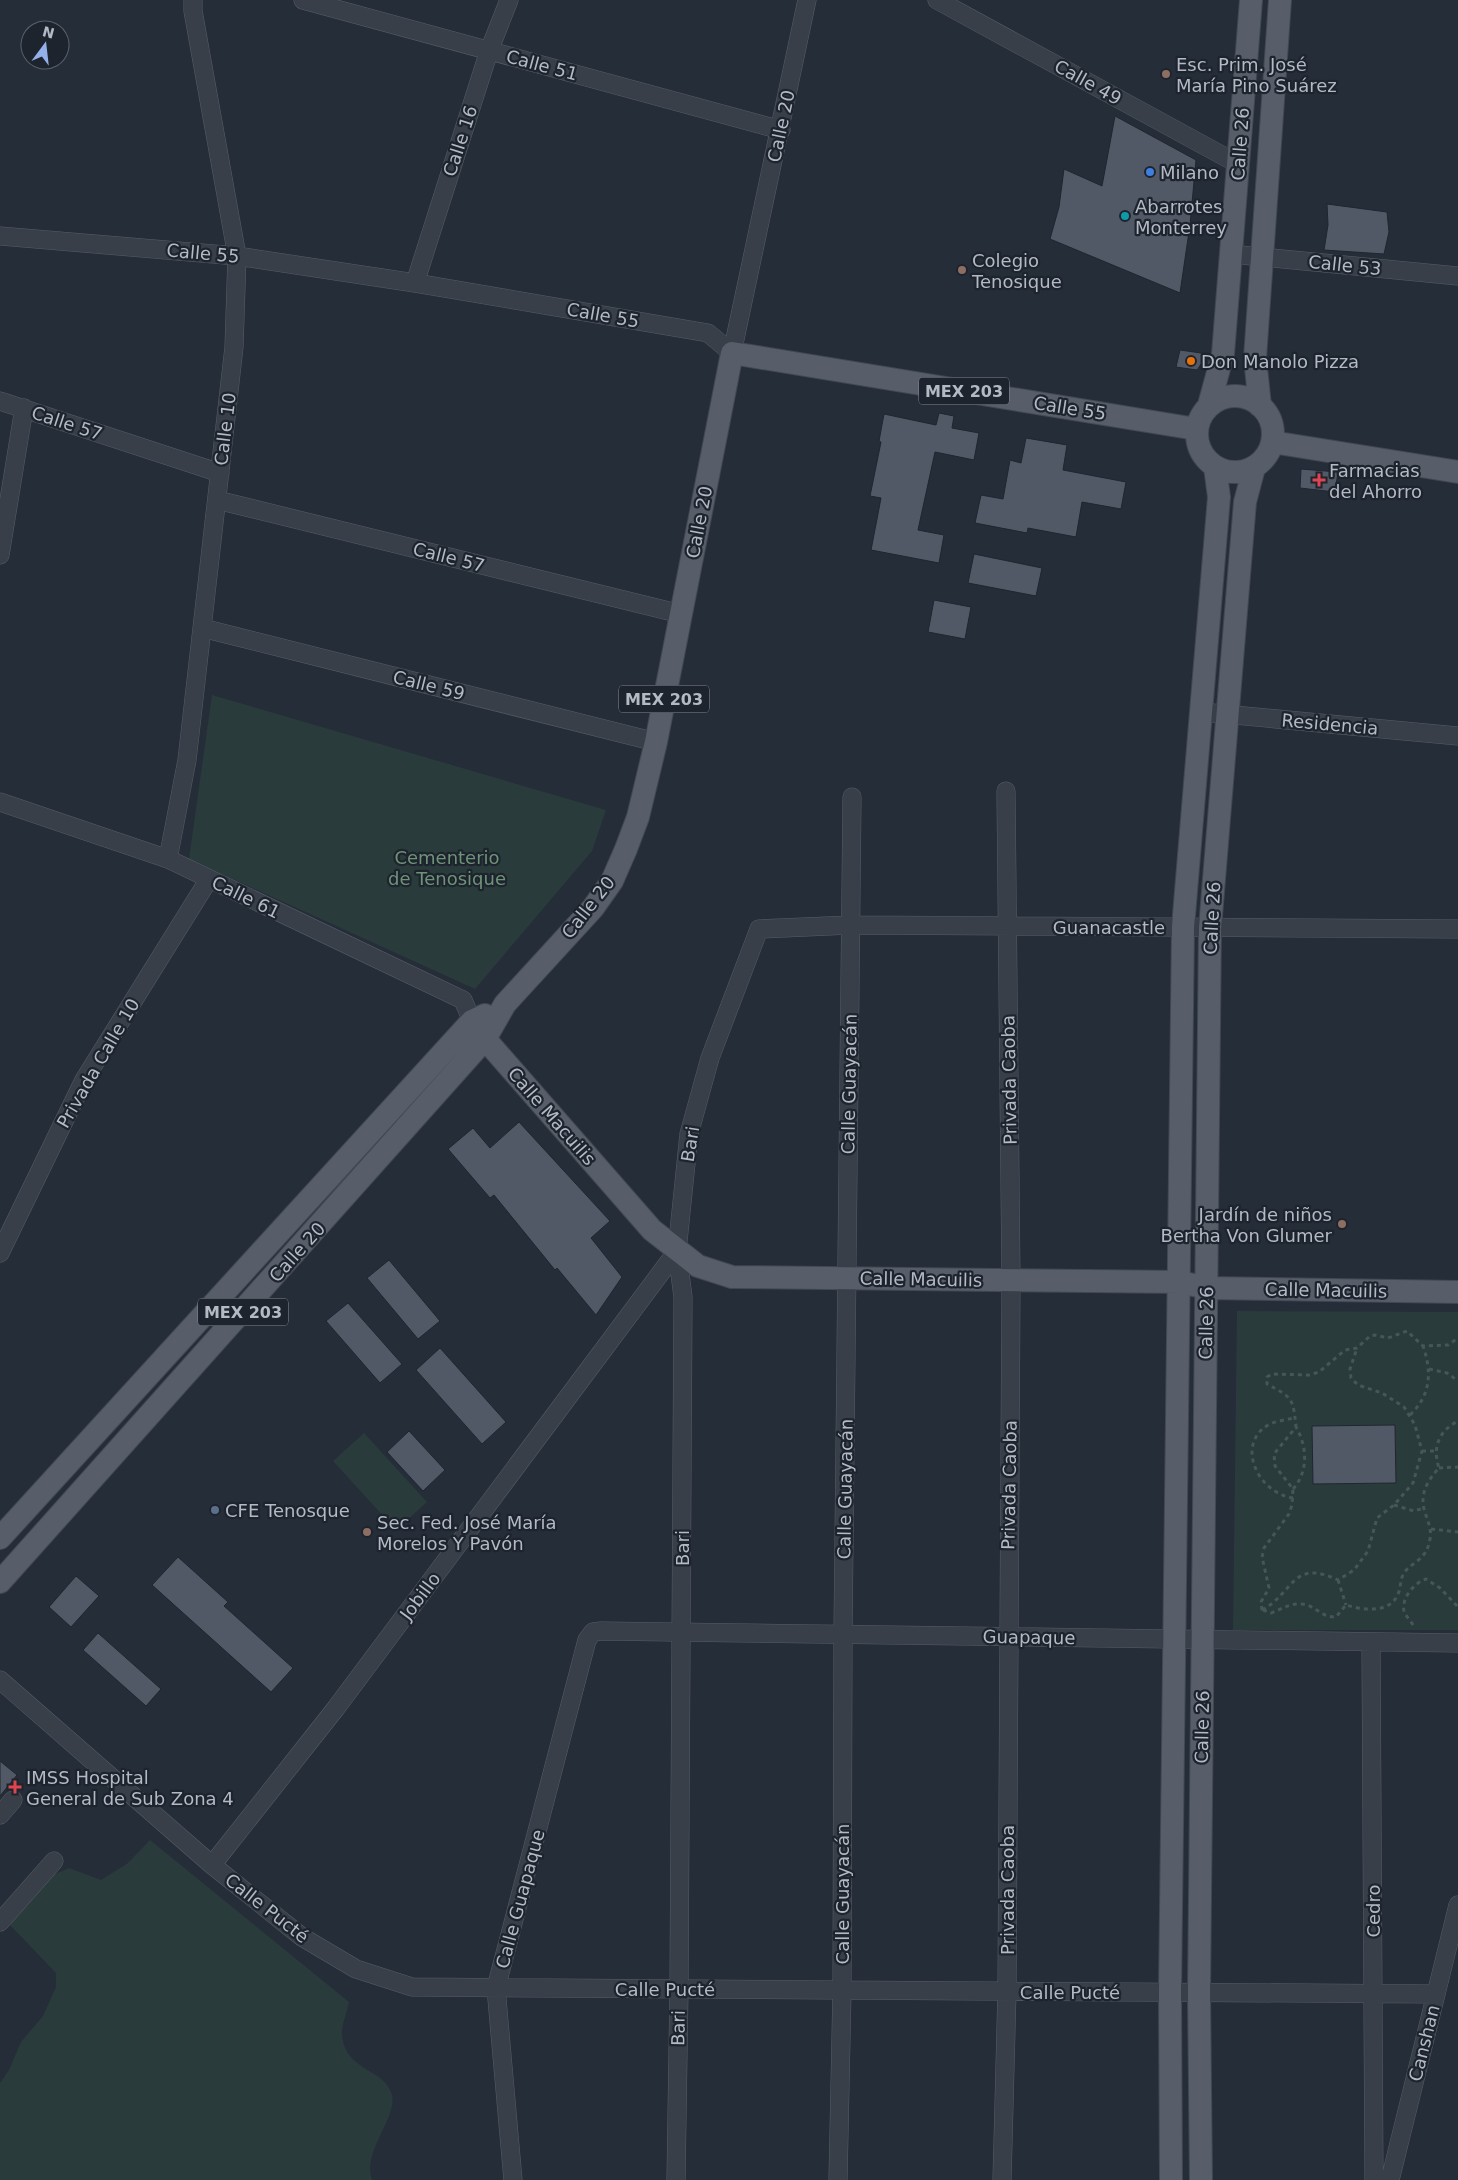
<svg xmlns="http://www.w3.org/2000/svg" width="1458" height="2180" font-family="'DejaVu Sans',sans-serif">
<style>
.green{fill:#2a3b3c}
.building{fill:#515866;stroke:#202630}
.lines{fill:none;stroke-linecap:round;stroke-linejoin:round}
.minor-casing{stroke:#575d67;stroke-width:19}
.major-casing{stroke:#424852;stroke-width:24}
.path{stroke:#475659;stroke-width:3;stroke-dasharray:4 4;stroke-linecap:butt}
.minor{stroke:#393f49;stroke-width:18}
.major{stroke:#575e69;stroke-width:22}
.education-dot{fill:#8d6e63;stroke:#1e242e;stroke-width:2}
.shop-dot{fill:#3f7fe0;stroke:#1e242e;stroke-width:2}
.culture-dot{fill:#0f9aa8;stroke:#1e242e;stroke-width:2}
.food-dot{fill:#e8710a;stroke:#1e242e;stroke-width:2}
.health-dot{fill:#e0444e;stroke:#1e242e;stroke-width:2}
.service-dot{fill:#5c6f8a;stroke:#1e242e;stroke-width:2}
.labels{text-anchor:middle;dominant-baseline:central;stroke-width:4.5;stroke-linejoin:round;paint-order:stroke}
.shield{fill:#1e242e;stroke:#878d98;stroke-width:1}
.shield-label{font-size:16px;font-weight:bold;fill:#b4bac5}
.poi-label{font-size:18px;fill:#b4bac5;stroke:#1e242e;text-anchor:start}
.street-label{font-size:18px;fill:#b4bac5;stroke:#1e242e}
.park-label{font-size:18px;fill:#6e9378;stroke:#1e242e}
</style>
<rect width="100%" height="100%" fill="#252d39"/>
<path class="green" d="M 212,695 L 606,810 L 592,851 L 475,989 L 189,859 Z
M 1237,1311 L 1458,1312 L 1458,1630 L 1233,1630 Z
M 364,1433 L 427,1502 L 396,1530 L 333,1461 Z
M 150,1840 L 349,2002 C 347,2012 341,2026 342,2036 C 346,2072 385,2068 392,2095 C 397,2119 362,2151 372,2180 L 0,2180 L 0,2083 L 9,2070 L 21,2042 L 43,2016 L 56,1987 L 56,1973 L 8,1923 L 53,1875 L 69,1868 L 101,1880 L 128,1863 Z"/>
<path class="building" d="M 1115,116 L 1196,160 L 1190,225 L 1180,293 L 1050,239 L 1059,207 L 1064,169 L 1102,186 Z
M 1327,204 L 1387,212 L 1389,232 L 1384,254 L 1324,250 L 1328,225 Z
M 1180,350 L 1208,354 L 1197,370 L 1176,367 Z
M 939,413 L 954,416 L 952,428 L 979,433 L 974,460 L 935,452 L 918,530 L 944,535 L 939,563 L 871,550 L 881,498 L 870,496 L 881,442 L 879,441 L 884,414 L 936,425 Z
M 1026,438 L 1067,445 L 1063,470 L 1126,482 L 1121,509 L 1082,502 L 1076,537 L 1028,528 L 1027,533 L 975,523 L 981,495 L 1003,499 L 1010,460 L 1021,463 Z
M 1301,469 L 1338,472 L 1335,492 L 1300,488 Z
M 974,554 L 1042,568 L 1036,596 L 968,583 Z
M 934,600 L 971,607 L 965,639 L 928,632 Z
M 519,1122 L 610,1221 L 591,1238 L 622,1277 L 596,1315 L 557,1268 L 555,1270 L 494,1195 L 490,1198 L 448,1149 L 473,1128 L 490,1148 Z
M 389,1260 L 440,1321 L 418,1339 L 367,1278 Z
M 348,1303 L 402,1364 L 380,1383 L 326,1321 Z
M 440,1348 L 506,1422 L 482,1444 L 416,1370 Z
M 1395,1425 L 1396,1483 L 1313,1484 L 1312,1426 Z
M 409,1431 L 445,1470 L 423,1491 L 387,1452 Z
M 178,1557 L 228,1602 L 224,1606 L 293,1668 L 271,1692 L 152,1585 Z
M 76,1576 L 99,1596 L 71,1627 L 49,1607 Z
M 98,1633 L 161,1689 L 146,1706 L 83,1650 Z
M 0,1761 L 17,1775 L 0,1796 Z"/>
<g class="lines">
<g class="minor-casing">
<path id="minor" d="M 303,0 L 781,130
M 937,0 L 1238,164
M 0,236 L 237,256 L 415,283 L 708,333 L 732,353 L 807,0
M 1231,254 L 1458,276
M 415,283 L 489,51 L 509,0
M 0,401 L 220,473
M 217,500 L 681,614
M 0,555 L 24,408
M 202,628 L 656,742
M 1202,712 L 1458,736
M 0,802 L 168,859 L 463,1000 L 472,1021
M 168,859 L 187,760 L 234,347 L 237,256 L 193,11 L 193,0
M 0,1253 L 84,1080 L 209,879
M 1371,1642 L 1374,2180
M 0,1680 L 212,1865 L 302,1937 L 356,1969 L 412,1987 L 1436,1994
M 0,1815 L 13,1800
M 212,1865 L 336,1708 L 677,1251
M 0,1922 L 54,1861
M 513,2180 L 496,1988 L 587,1640 L 593,1632 L 601,1631 L 1458,1643
M 676,2180 L 679,1989 L 683,1297 L 677,1251 L 689,1134 L 710,1058 L 759,929 L 851,925 L 1458,929
M 838,2180 L 842,1990 L 843,1634 L 852,797
M 1002,2180 L 1007,1991 L 1011,1280 L 1006,791
M 1390,2180 L 1458,1905"/>
</g>
<g class="major-casing">
<path id="major" d="M1197 434a38 38 0 1 1 76 0a38 38 0 1 1-76 0Z
M 1209,405 L 1223,354 L 1251,0
M 1260,406 L 1255,358 L 1280,0
M 1272,442 L 1458,472
M 472,1021 L 485,1039 L 652,1230 L 698,1266 L 732,1277 L 1180,1282 L 1207,1288 L 1458,1292
M 0,1538 L 472,1021 L 485,1015
M 0,1582 L 485,1039 L 505,1004 L 593,908 L 612,881 L 626,849 L 638,817 L 656,742 L 732,353 L 1196,429
M 1171,2180 L 1170,1992 L 1183,927 L 1219,497 L 1215,467
M 1201,2180 L 1199,1993 L 1210,928 L 1245,502 L 1254,468"/>
</g>
<path class="path" d="M 1429,1369 L 1447,1373 L 1458,1381
M 1410,1415 C 1431,1395 1432,1372 1423,1346
M 1422,1451 L 1435,1451
M 1439,1468 L 1458,1467
M 1293,1489 C 1309,1471 1307,1446 1296,1427
M 1293,1498 C 1258,1493 1235,1445 1268,1425 C 1275,1421 1286,1420 1294,1418
M 1394,1505 L 1414,1511 L 1424,1508
M 1431,1529 L 1458,1532
M 1338,1580 L 1346,1605
M 1262,1610 L 1261,1602 L 1269,1588 L 1262,1557 L 1264,1548 L 1289,1514 L 1292,1505 L 1293,1489 L 1275,1466 L 1274,1454 L 1296,1427 C 1293,1398 1293,1398 1267,1384 L 1267,1377 L 1272,1374 L 1309,1375 L 1319,1372 L 1345,1350 L 1357,1348 L 1370,1336 L 1375,1335 L 1388,1338 L 1407,1331 L 1423,1346 L 1448,1345 L 1458,1338
M 1262,1610 C 1294,1593 1292,1558 1338,1580 L 1354,1570 L 1368,1551 L 1377,1518 L 1394,1505 L 1413,1483 L 1422,1451 L 1415,1425 L 1404,1407 L 1382,1393 L 1358,1385 L 1351,1378 L 1350,1369 L 1357,1348
M 1263,1610 L 1271,1613 C 1282,1609 1290,1603 1302,1604 C 1315,1605 1322,1618 1336,1617 L 1346,1605 C 1363,1610 1390,1614 1398,1594 C 1401,1588 1400,1580 1403,1575 C 1410,1561 1426,1563 1430,1539 C 1432,1528 1427,1520 1424,1509 C 1420,1493 1428,1480 1439,1468 C 1432,1447 1439,1431 1458,1421
M 1413,1625 C 1410,1620 1405,1615 1404,1611 C 1401,1598 1415,1582 1426,1579 L 1440,1588 L 1458,1607"/>
<use href="#minor" class="minor"/>
<use href="#major" class="major"/>
</g>
<g class="education-dot">
<circle cx="1166" cy="74" r="5"/>
<circle cx="962" cy="270" r="5"/>
<circle cx="1342" cy="1224" r="5"/>
<circle cx="367" cy="1532" r="5"/>
</g>
<circle class="shop-dot" cx="1150" cy="172" r="5"/>
<circle class="culture-dot" cx="1125" cy="216" r="5"/>
<circle class="food-dot" cx="1191" cy="361" r="5"/>
<g class="health-dot">
<path d="M1316.5 472.5h5v5h5v5h-5v5h-5v-5h-5v-5h5z"/>
<path d="M12.5 1779.5h5v5h5v5h-5v5h-5v-5h-5v-5h5z"/>
</g>
<circle class="service-dot" cx="215" cy="1510" r="5"/>
<g class="labels">
<g class="shield">
<rect x="919" y="377.5" width="90" height="27" rx="4"/>
<rect x="619" y="685.5" width="90" height="27" rx="4"/>
<rect x="198" y="1298.5" width="90" height="27" rx="4"/>
</g>
<g class="shield-label">
<text x="964" y="391">MEX 203</text>
<text x="664" y="699">MEX 203</text>
<text x="243" y="1312">MEX 203</text>
</g>
<g class="poi-label">
<text x="1176" y="64">Esc. Prim. José<tspan x="1176" dy="21">María Pino Suárez</tspan></text>
<text x="1160" y="172">Milano</text>
<text x="1135" y="206">Abarrotes<tspan x="1135" dy="21">Monterrey</tspan></text>
<text x="972" y="260">Colegio<tspan x="972" dy="21">Tenosique</tspan></text>
<text x="1201" y="361">Don Manolo Pizza</text>
<text x="1329" y="470">Farmacias<tspan x="1329" dy="21">del Ahorro</tspan></text>
<text x="1332" y="1214" text-anchor="end">Jardín de niños<tspan x="1332" dy="21">Bertha Von Glumer</tspan></text>
<text x="225" y="1510">CFE Tenosque</text>
<text x="377" y="1522">Sec. Fed. José María<tspan x="377" dy="21">Morelos Y Pavón</tspan></text>
<text x="26" y="1777">IMSS Hospital<tspan x="26" dy="21">General de Sub Zona 4</tspan></text>
</g>
<g class="street-label">
<text transform="translate(542 65) rotate(15)">Calle 51</text>
<text transform="translate(1088 82) rotate(29)">Calle 49</text>
<text transform="translate(781 126) rotate(-78)">Calle 20</text>
<text transform="translate(460 141) rotate(-72)">Calle 16</text>
<text transform="translate(1240 144) rotate(-86)">Calle 26</text>
<text transform="translate(203 253) rotate(5)">Calle 55</text>
<text transform="translate(1345 265) rotate(6)">Calle 53</text>
<text transform="translate(603 315) rotate(10)">Calle 55</text>
<text transform="translate(1070 408) rotate(9)">Calle 55</text>
<text transform="translate(67 423) rotate(18)">Calle 57</text>
<text transform="translate(225 429) rotate(-83)">Calle 10</text>
<text transform="translate(699 522) rotate(-79)">Calle 20</text>
<text transform="translate(449 557) rotate(14)">Calle 57</text>
<text transform="translate(429 685) rotate(14)">Calle 59</text>
<text transform="translate(1330 724) rotate(5)">Residencia</text>
<text transform="translate(246 897) rotate(26)">Calle 61</text>
<text transform="translate(588 907) rotate(-52)">Calle 20</text>
<text transform="translate(1212 918) rotate(-87)">Calle 26</text>
<text x="1109" y="927">Guanacastle</text>
<text transform="translate(98 1063) rotate(-60)">Privada Calle 10</text>
<text transform="translate(1009 1080) rotate(-91)">Privada Caoba</text>
<text transform="translate(849 1084) rotate(-89)">Calle Guayacán</text>
<text transform="translate(552 1116) rotate(49)">Calle Macuilis</text>
<text transform="translate(690 1144) rotate(-81)">Bari</text>
<text transform="translate(297 1252) rotate(-48)">Calle 20</text>
<text transform="translate(921 1279) rotate(1)">Calle Macuilis</text>
<text transform="translate(1326 1290) rotate(1)">Calle Macuilis</text>
<text transform="translate(1206 1323) rotate(-89)">Calle 26</text>
<text transform="translate(1009 1485) rotate(-89)">Privada Caoba</text>
<text transform="translate(845 1489) rotate(-89)">Calle Guayacán</text>
<text transform="translate(682 1548) rotate(-90)">Bari</text>
<text transform="translate(420 1596) rotate(-53)">Jobillo</text>
<text transform="translate(1029 1637) rotate(1)">Guapaque</text>
<text transform="translate(1202 1727) rotate(-89)">Calle 26</text>
<text transform="translate(1007 1890) rotate(-90)">Privada Caoba</text>
<text transform="translate(842 1894) rotate(-90)">Calle Guayacán</text>
<text transform="translate(520 1899) rotate(-75)">Calle Guapaque</text>
<text transform="translate(267 1908) rotate(38)">Calle Pucté</text>
<text transform="translate(1373 1911) rotate(-90)">Cedro</text>
<text x="665" y="1989">Calle Pucté</text>
<text x="1070" y="1992">Calle Pucté</text>
<text transform="translate(678 2028) rotate(-89)">Bari</text>
<text transform="translate(1424 2043) rotate(-76)">Canshan</text>
</g>
<g class="park-label">
<text x="447" y="857">Cementerio<tspan x="447" dy="21">de Tenosique</tspan></text>
</g>
</g>
<g transform="translate(45 45) rotate(15)"><circle r="24" fill="#1e242e" stroke="#5a606a"/>
<path d="M0-4L9 19L0 12L-9 19Z" fill="#93b0eb"/>
<text y="-8" font-size="14" font-weight="bold" text-anchor="middle" fill="#b4bac5">N</text>
</g>
</svg>
